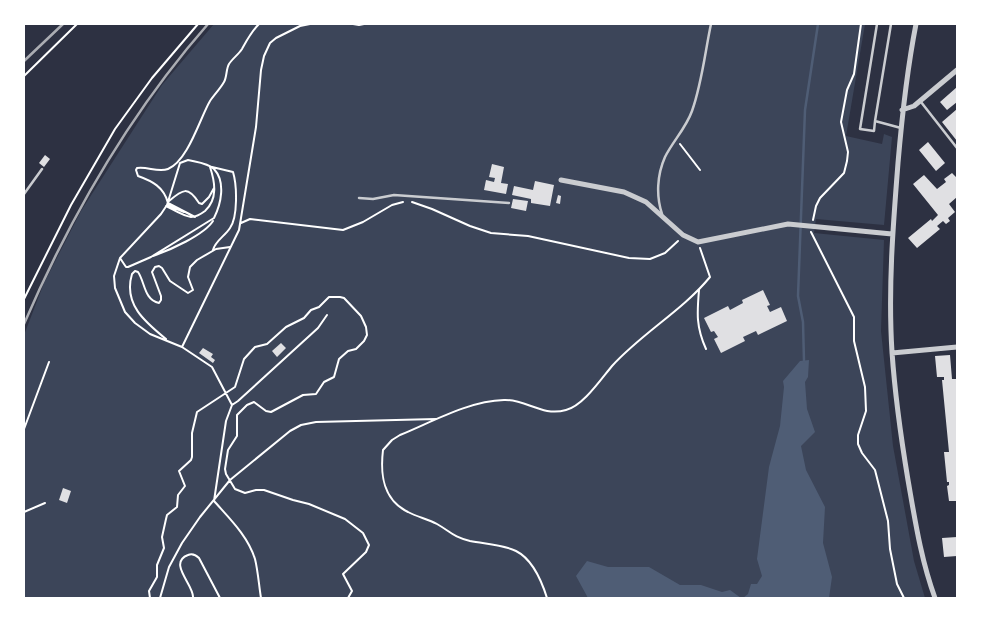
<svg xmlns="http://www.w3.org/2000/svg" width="981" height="622" font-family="Raleway,sans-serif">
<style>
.green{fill:#3c4559}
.water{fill:#4f5d75}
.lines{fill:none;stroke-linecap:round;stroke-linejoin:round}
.stream{stroke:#4f5d75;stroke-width:2.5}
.building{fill:#e0e0e3}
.path{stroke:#fff;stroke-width:2}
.service{stroke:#caccd0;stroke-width:2.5}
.minor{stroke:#caccd0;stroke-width:5}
.rail{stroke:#abadb3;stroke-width:2.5}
</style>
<rect width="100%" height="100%" fill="#2d3142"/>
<path class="green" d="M 214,24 L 865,24 L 846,136 L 882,144 L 884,134 L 892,137 L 884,225 L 816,219 L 814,233 L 884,240 L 881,331 L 893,446 L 914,561 L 925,598 L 24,598 L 24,335 L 44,283 L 81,211 L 162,85 Z"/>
<path class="water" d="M 809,360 L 808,377 L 805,382 L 807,409 L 815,432 L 801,446 L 806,470 L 825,507 L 823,543 L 832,577 L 829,598 L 743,598 L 748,594 L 751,584 L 757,584 L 762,576 L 757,559 L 769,467 L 780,426 L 784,387 L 783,381 L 800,361 Z
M 587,561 L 608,567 L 649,567 L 680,585 L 701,585 L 722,592 L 730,590 L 741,598 L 588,598 L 576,576 Z"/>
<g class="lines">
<path class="stream" d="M 804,361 L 803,322 L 798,296 L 805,110 L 818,24"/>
</g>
<path class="building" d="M 957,87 L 957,102 L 947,110 L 940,102 Z
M 957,109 L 957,141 L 942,122 Z
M 928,142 L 945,163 L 936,171 L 919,150 Z
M 45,155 L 50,159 L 44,167 L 39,163 Z
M 492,164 L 504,167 L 501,183 L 508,184 L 506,194 L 484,190 L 486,180 L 494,182 L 495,178 L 489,177 Z
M 952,173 L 957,178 L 957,197 L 949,204 L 955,212 L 948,218 L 950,221 L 946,224 L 943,221 L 937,226 L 940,229 L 917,248 L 908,238 L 931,219 L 932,221 L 938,215 L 913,184 L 924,175 L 937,189 L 946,182 L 944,179 Z
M 535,181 L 554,185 L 550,206 L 531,203 L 531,199 L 512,195 L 514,186 L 533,190 Z
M 558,195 L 561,196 L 560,204 L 556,203 Z
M 513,199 L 528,201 L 526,211 L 511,208 Z
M 763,290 L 770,305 L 767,306 L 770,312 L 781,307 L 787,321 L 758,335 L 756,331 L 743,337 L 745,341 L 721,353 L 714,339 L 718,337 L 714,331 L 711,332 L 704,318 L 728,306 L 730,310 L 743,303 L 742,300 Z
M 281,343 L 286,348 L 277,357 L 272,351 Z
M 203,348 L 213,354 L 211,357 L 215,360 L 213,363 L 199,353 Z
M 950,355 L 952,379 L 957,379 L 957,501 L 949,501 L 947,486 L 949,485 L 949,482 L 947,482 L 944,452 L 949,452 L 942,380 L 944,380 L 944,377 L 937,377 L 935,356 Z
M 63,488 L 71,491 L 67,503 L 59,500 Z
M 957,537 L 957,556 L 944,557 L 942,538 Z"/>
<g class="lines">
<path class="path" d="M 353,24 L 359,25 L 364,24
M 24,76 L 77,24
M 680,144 L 700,170
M 212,167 L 233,172 C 237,185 238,217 230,228 C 225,236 215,241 213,250
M 169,201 C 183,189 188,186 199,203 L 202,204 L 209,197 L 214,188
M 412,202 L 432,209 L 470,226 L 491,233 L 528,236 L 629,258 L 650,259 L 665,253 L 678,241
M 167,205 L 184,212
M 166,206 C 174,210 183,216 191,217 C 197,217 201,214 205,211 C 218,199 215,182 210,167
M 195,217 L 168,203 C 164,187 152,181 138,176 L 136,170 L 137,168 C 147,166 158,173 168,169 C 188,161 200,118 210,101 C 214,95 220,89 224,82 C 227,77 226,69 229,64 C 232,59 238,55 242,49 C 247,40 251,32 259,24
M 813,220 L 816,206 L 820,198 L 844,173 L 847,161 L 848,152 L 841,122 L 847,90 L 854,74 L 861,24
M 241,223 L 250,219 L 343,230 L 363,222 L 392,205 L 403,202
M 811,232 L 854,317 L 854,341 L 865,387 L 866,411 L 858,435 L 858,444 L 862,453 L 875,470 L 888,521 L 890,549 L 897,584 L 904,598
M 153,256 C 170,250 204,235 213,221
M 120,258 L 126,267 L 128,267 L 151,257 L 214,218 C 221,204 226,182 214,169 C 208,163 196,162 188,160 L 180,163 L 167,205 L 161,214 L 120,258 L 114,276 L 115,288 L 125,312 L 135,323 L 150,334 L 182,347 L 212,367 L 232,405
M 699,290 C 697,313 696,327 706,349
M 24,299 L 71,205 L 115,129 L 152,78 L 198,24
M 166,339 C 145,322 123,304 132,274 L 135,271 L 138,272 C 145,282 144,300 159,303 L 161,300 L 161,296 L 152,272 L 155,267 L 159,266 L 162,268 L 170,281 L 188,293 L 193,290 L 188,277 L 190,267 L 197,260 L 216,249 L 230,247
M 182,347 L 239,230 L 256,127 L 261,70 L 264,56 L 270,43 L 276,38 L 300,26 L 310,24
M 24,429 L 49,362
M 24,512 L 45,503
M 150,598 L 149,591 L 157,577 L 157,565 L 164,548 L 162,537 L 166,519 L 167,515 L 177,507 L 178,495 L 185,486 L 179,471 L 191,460 L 192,457 L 192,433 L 197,412 L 235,387 L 244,359 L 255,347 L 267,344 L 286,327 L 304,318 L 311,310 L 319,307 L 329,297 L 340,297 L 344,298 L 361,316 L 366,327 L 367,335 L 364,341 L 356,349 L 348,351 L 339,359 L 334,377 L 324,382 L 316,394 L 303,395 L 271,412 L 266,411 L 254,402 L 247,405 L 237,415 L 237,436 L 228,450 L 225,469 L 226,474 L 235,489 L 245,493 L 256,490 L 264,490 L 293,500 L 309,504 L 345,519 L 363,533 L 369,545 L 366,552 L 343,574 L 352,591 L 348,598
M 160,598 L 169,567 L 182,543 L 200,517 L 230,480 L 290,431 L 301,425 L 316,422 L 436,419
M 193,598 C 195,586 167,563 188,555 C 192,553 196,555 199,558 L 220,598
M 261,598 C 259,586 258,571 255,559 C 248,536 229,518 214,501 L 226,421 L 232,405 L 238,401 L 318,328 L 327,315
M 547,598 C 542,582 532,559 516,551 C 502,544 485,544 470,541 C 453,537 451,532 437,524 C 428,519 417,517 408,512 C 383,500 380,475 383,450 L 392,440 L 400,435 C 432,422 468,401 504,400 C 526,399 542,417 566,410 C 583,406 601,379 612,366 C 642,333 682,311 710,277 L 700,248"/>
<path class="service" d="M 891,24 L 875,121 L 901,128
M 921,102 L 957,148
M 875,121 L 874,131 L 860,129 L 877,24
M 24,194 L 42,169
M 359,198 L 373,199 L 394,195 L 509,203
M 662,214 C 656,196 657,175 665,157 C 673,141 686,128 692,111 C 702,83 705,52 711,24"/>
<path class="minor" d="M 916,24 C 907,70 902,116 898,163 C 893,226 888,289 892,352 C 895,395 901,438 908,480 C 915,520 921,560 935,598
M 902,110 L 914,106 L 957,70
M 561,180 L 624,192 L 646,202 L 683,235 L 698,242 L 788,224 L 892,234
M 892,353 L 957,347"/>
<path class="rail" d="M 24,61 L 63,24
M 24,324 C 71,215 130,113 208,24"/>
</g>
<rect width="981" height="622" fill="none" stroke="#ffffff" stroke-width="50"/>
</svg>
